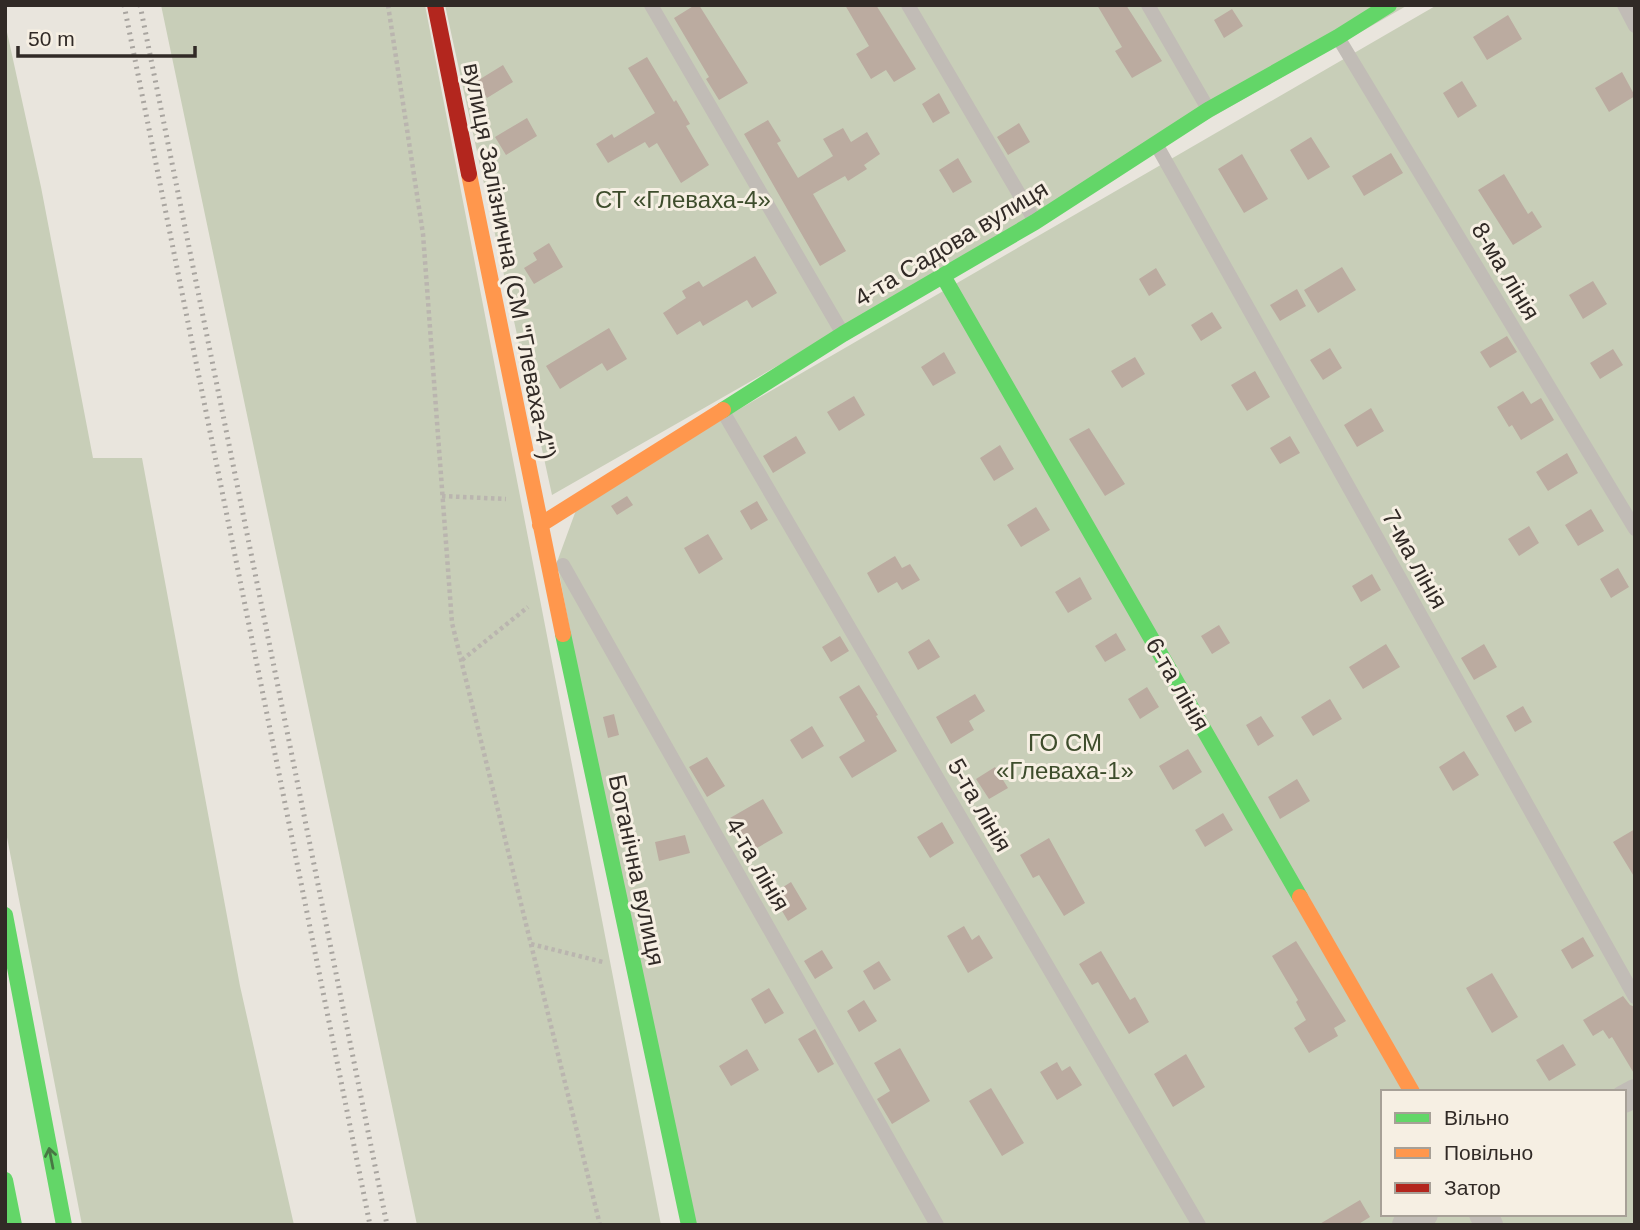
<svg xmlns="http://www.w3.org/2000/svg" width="1640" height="1230" font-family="Arial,sans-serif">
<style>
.green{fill:#c8ceb8;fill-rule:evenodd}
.building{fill:#bbaba0}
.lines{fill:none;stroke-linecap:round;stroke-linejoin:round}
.path{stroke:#bab5af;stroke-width:4.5;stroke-dasharray:3.5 3.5;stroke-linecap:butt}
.lane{stroke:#c1bcb6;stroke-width:14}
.street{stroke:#c1bcb6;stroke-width:28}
.fast{stroke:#63d668;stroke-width:16}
.slow{stroke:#ff974d;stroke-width:16}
.jam{stroke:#b3261e;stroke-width:16}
.rail{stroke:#a9a5a0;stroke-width:5;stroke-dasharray:2 5;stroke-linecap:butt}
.oneway{stroke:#487744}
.labels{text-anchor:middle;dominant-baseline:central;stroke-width:6;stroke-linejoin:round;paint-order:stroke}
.park-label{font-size:24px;fill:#3e4d2c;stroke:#f6efe3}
.street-label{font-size:24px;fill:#312a26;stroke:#f6efe3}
</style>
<rect width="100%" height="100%" fill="#e9e5dd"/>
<path class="green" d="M 161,5 L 425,5 L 661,1225 L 417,1225 Z
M 445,5 L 1408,5 L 552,495 Z
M 1437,5 L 1635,5 L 1635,1225 L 682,1225 L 557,562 L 579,502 ZM 1383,1092 L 1624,1092 L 1624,1214 L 1383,1214 Z
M 5,23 L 41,187 L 93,458 L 142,458 L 240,986 L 294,1225 L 82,1225 L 5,827 Z"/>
<path class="building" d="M 695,5 L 699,5 L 748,83 L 719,100 L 706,79 L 709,77 L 674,18 Z
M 845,5 L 876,5 L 916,69 L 894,82 L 886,70 L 871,79 L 856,54 L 869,46 Z
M 1097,5 L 1126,5 L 1162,61 L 1132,78 L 1115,51 L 1122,47 Z
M 1232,9 L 1243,26 L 1224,38 L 1214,20 Z
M 1508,15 L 1522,39 L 1487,60 L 1473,37 Z
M 647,57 L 674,102 L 676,100 L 690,124 L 686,126 L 709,165 L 681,183 L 657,143 L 649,148 L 645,142 L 608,163 L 596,144 L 612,134 L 614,138 L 655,113 L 628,68 Z
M 503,65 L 513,82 L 487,98 L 477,81 Z
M 1622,72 L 1635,96 L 1609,112 L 1595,88 Z
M 1462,81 L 1477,106 L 1458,118 L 1443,93 Z
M 939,93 L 950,113 L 933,123 L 922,104 Z
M 527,118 L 537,136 L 506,155 L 495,137 Z
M 768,120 L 781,141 L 777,143 L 798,178 L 833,156 L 823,139 L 843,128 L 851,142 L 867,132 L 880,154 L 864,165 L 867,169 L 848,181 L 845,176 L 813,194 L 846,251 L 820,266 L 744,134 Z
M 1019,123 L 1030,142 L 1008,155 L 997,137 Z
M 1311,137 L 1330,167 L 1308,180 L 1290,150 Z
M 1391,153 L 1403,173 L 1364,196 L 1352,176 Z
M 1242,154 L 1268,199 L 1244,213 L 1218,169 Z
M 958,158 L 972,182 L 953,193 L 939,170 Z
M 1504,174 L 1528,214 L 1532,211 L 1542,227 L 1513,245 L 1478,190 Z
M 549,243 L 563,267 L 534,284 L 524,268 L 537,260 L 533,253 Z
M 755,256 L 777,293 L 752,308 L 747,300 L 703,326 L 700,321 L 677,335 L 663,313 L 686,298 L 682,291 L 699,281 L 703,287 Z
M 1342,267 L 1356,290 L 1318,313 L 1304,290 Z
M 1156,268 L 1166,285 L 1149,296 L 1139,279 Z
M 1593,281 L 1607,304 L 1583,319 L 1569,295 Z
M 1297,289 L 1306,306 L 1280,321 L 1270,305 Z
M 1212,312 L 1222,328 L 1201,341 L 1191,325 Z
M 609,328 L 627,359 L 607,371 L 602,363 L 560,389 L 546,366 Z
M 1507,336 L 1517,352 L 1490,368 L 1480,352 Z
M 1330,348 L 1342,368 L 1323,380 L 1310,360 Z
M 1613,349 L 1623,365 L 1600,379 L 1590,363 Z
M 944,352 L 956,373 L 933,386 L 921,367 Z
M 1135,357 L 1145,374 L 1122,388 L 1111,371 Z
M 1255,371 L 1270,397 L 1247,411 L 1231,385 Z
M 1523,391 L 1531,404 L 1541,398 L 1554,420 L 1521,440 L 1512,425 L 1509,427 L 1497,407 Z
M 854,396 L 865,415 L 839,431 L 827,412 Z
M 1371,408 L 1384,431 L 1357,447 L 1344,425 Z
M 1089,428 L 1125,484 L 1105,496 L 1069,439 Z
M 796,436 L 806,453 L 773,473 L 763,456 Z
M 1290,436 L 1300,453 L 1280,464 L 1270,448 Z
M 1000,445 L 1014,469 L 994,481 L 980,458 Z
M 1567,453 L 1578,473 L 1548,491 L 1536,472 Z
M 627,496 L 633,505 L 617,515 L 611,506 Z
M 757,501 L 768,520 L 751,530 L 740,511 Z
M 1036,507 L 1050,530 L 1021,547 L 1007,525 Z
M 1591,509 L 1604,531 L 1578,546 L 1565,525 Z
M 1529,526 L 1539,543 L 1519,556 L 1508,539 Z
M 708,534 L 723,559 L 699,574 L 684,548 Z
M 895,556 L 902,568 L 910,564 L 920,580 L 902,590 L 897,582 L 878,593 L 867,573 Z
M 1618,568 L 1629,587 L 1611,598 L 1600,579 Z
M 1372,574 L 1381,590 L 1361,602 L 1352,586 Z
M 1080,577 L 1092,599 L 1068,613 L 1055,592 Z
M 1219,625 L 1230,643 L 1212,654 L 1201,636 Z
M 1116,633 L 1126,650 L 1105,662 L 1095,646 Z
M 840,636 L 849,651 L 831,662 L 822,647 Z
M 929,639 L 940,657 L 918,670 L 908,652 Z
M 1386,644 L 1400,667 L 1363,689 L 1349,667 Z
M 1484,644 L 1497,667 L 1474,680 L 1461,658 Z
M 859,685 L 878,715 L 876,716 L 897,751 L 852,778 L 839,757 L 865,741 L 839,697 Z
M 1147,687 L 1159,707 L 1140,719 L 1128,699 Z
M 975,694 L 985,711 L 969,721 L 974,730 L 951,744 L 936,717 Z
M 1330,699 L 1342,719 L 1313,736 L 1301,717 Z
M 1523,706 L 1532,722 L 1515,732 L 1506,716 Z
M 614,714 L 619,735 L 608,738 L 603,717 Z
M 1261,716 L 1274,736 L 1258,746 L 1246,725 Z
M 812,726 L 824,746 L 802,759 L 790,740 Z
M 1188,749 L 1202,772 L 1173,790 L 1159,766 Z
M 1464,751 L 1479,775 L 1453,791 L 1439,767 Z
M 707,757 L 725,786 L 707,797 L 689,767 Z
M 995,767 L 1008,788 L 989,799 L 976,779 Z
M 1297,779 L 1310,801 L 1280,819 L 1268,797 Z
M 763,799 L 783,833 L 750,852 L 730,818 Z
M 1223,813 L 1233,830 L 1205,847 L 1195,830 Z
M 942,822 L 954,843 L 930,858 L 917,837 Z
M 1635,829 L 1635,878 L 1613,842 Z
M 685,835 L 690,853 L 659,861 L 655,842 Z
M 1049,838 L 1085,903 L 1064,916 L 1039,875 L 1033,878 L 1020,855 Z
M 791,882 L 807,909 L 788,921 L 772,894 Z
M 964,926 L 972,940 L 979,935 L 993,958 L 968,973 L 947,936 Z
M 1583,937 L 1594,956 L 1572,969 L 1561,950 Z
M 1296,941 L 1346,1021 L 1334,1028 L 1338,1036 L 1309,1053 L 1294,1028 L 1306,1020 L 1296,1002 L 1298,1000 L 1272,956 Z
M 822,950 L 833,968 L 815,979 L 804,961 Z
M 1101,951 L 1130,1000 L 1135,997 L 1149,1022 L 1129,1034 L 1098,982 L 1092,985 L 1079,964 Z
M 879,961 L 891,980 L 874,990 L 863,971 Z
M 1492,973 L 1518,1017 L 1492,1033 L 1466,988 Z
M 769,988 L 784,1013 L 765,1024 L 751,999 Z
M 1623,996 L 1630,1005 L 1635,1007 L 1635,1075 L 1612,1037 L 1609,1039 L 1603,1030 L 1593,1036 L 1583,1020 Z
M 864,1000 L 877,1021 L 859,1032 L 847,1011 Z
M 815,1029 L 834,1064 L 818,1073 L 798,1039 Z
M 1563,1044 L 1576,1065 L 1549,1081 L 1536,1060 Z
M 900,1048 L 930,1101 L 892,1124 L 877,1099 L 890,1091 L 874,1063 Z
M 747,1049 L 759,1070 L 731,1086 L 719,1066 Z
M 1186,1054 L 1205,1087 L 1173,1107 L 1154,1074 Z
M 1057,1062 L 1062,1071 L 1070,1066 L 1082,1085 L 1057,1100 L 1040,1072 Z
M 991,1088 L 1024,1143 L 1002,1156 L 969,1101 Z
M 1360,1200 L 1370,1217 L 1357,1225 L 1318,1225 Z"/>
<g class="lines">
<path class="path" d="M 388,5 L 423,234 L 452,623 L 600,1225
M 442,496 L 506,499
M 462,660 L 528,607
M 531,944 L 603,962"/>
<path class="lane" d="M 651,5 L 843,334
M 908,5 L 1035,221
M 1148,5 L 1207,107
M 1624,5 L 1635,26
M 1339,39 L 1635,529
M 1156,144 L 1635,997
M 722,410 L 1199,1225
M 563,565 L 937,1225"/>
<path class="street" d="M 1624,1099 L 1635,1093
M 1483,1214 L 1489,1225
M 1406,1225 L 1424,1214"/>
<path class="fast" d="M 943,276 L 1300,897
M 723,410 L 843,334 L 1035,222 L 1208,110 L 1338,37 L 1389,5
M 563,634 L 689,1225
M 5,915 L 64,1225
M 5,1180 L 14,1225"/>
<path class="slow" d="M 469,174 L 563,634
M 540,525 L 723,410
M 1300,897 L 1412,1092"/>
<path class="jam" d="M 435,5 L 469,174"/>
<path class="rail" d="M 124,5 L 370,1225
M 140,5 L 387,1225"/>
</g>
<defs><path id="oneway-shaft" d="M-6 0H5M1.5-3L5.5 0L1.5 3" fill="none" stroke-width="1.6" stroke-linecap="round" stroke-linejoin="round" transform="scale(1.75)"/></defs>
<use class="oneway" href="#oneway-shaft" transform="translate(51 1158) rotate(-101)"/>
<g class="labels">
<g class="park-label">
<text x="683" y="199">СТ «Глеваха-4»</text>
<text x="1065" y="742">ГО СМ<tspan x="1065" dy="28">«Глеваха-1»</tspan></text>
</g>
<g class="street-label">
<text transform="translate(951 243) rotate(-31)">4-та Садова вулиця</text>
<text transform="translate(510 261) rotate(79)">вулиця Залізнична (СМ "Глеваха-4")</text>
<text transform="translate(1506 271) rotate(59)">8-ма лінія</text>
<text transform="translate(1415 559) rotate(61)">7-ма лінія</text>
<text transform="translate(1178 684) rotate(60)">6-та лінія</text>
<text transform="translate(980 805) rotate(60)">5-та лінія</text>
<text transform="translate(758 864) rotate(60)">4-та лінія</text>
<text transform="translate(637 870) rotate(78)">Ботанічна вулиця</text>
</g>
</g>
<rect width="1640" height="1230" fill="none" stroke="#312a26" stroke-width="14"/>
<rect x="1381" y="1090" width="245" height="126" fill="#f6efe3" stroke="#a7a097" stroke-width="2"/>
<rect x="1395" y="1113" width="35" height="10" fill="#63d668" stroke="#a7a097" stroke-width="2"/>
<text x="1444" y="1125" font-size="21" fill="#312a26">Вільно</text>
<rect x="1395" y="1148" width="35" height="10" fill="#ff974d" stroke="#a7a097" stroke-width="2"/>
<text x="1444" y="1160" font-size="21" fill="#312a26">Повільно</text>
<rect x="1395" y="1183" width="35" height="10" fill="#b3261e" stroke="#a7a097" stroke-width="2"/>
<text x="1444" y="1195" font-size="21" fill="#312a26">Затор</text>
<path d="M18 46v10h177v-10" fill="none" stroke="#312a26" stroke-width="3.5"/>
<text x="28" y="46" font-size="21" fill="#312a26" stroke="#f6efe3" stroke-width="5" paint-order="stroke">50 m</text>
</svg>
